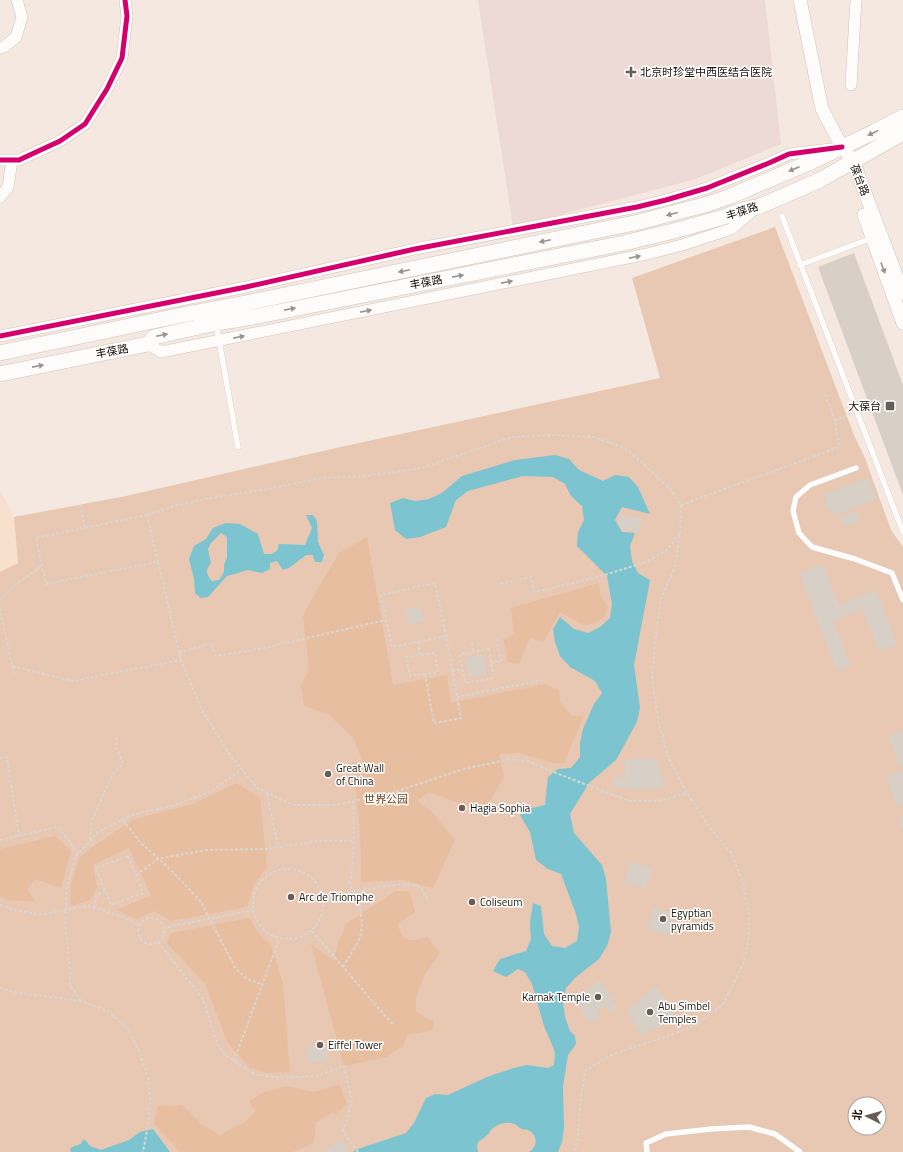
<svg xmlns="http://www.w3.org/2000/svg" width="903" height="1152" font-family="'Titillium Web','Noto Sans SC',sans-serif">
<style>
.built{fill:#f8e0ce}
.medical{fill:#edd9d5}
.green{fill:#e8c8b2;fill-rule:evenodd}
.forest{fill:#e7be9f}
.water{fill:#7bc4d0;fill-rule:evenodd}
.building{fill:#d8cfc6}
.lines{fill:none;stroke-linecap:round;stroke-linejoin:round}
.service-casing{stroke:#cfc4bc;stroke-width:6}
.minor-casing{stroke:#cfc4bc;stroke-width:12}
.tertiary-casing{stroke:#cfc4bc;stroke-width:14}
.secondary-casing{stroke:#cfc4bc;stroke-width:16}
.path{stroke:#dad6d3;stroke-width:2;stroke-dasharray:3 2;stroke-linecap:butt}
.service{stroke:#fefcfa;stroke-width:5.5}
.minor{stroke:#fefcfa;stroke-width:11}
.tertiary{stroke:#fefcfa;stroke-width:13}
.secondary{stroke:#fefcfa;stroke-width:15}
.cycleway-casing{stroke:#fff;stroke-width:8}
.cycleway{stroke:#d6006c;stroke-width:5}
.oneway{fill:#98938e}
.poi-dot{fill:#675d56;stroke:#fff;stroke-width:1.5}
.labels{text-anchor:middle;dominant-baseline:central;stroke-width:3;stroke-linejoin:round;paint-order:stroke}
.poi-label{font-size:11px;fill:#1b120b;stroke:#fff;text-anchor:start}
.street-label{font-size:11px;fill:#1b120b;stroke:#fff}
.park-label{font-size:11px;fill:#70441f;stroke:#fff}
</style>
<rect width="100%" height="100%" fill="#f5e8e0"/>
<path class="built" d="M 0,490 L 14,517 L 18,563 L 0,572 Z"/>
<path class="medical" d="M 478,0 L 765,0 L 781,144 L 696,179 L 513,227 Z"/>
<path class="green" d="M 775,227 L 854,435 L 865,458 L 891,530 L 903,547 L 903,1152 L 0,1152 L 0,572 L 18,563 L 14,517 L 126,496 L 345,446 L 660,378 L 632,278 ZM 855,1104 L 879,1104 L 879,1128 L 855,1128 Z"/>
<path class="forest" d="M 367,537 L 393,685 L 447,675 L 451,703 L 545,684 L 559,690 L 560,702 L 572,716 L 584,715 L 564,763 L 553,763 L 519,753 L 499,754 L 504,777 L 483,812 L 429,792 L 417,801 L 432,812 L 455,840 L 433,888 L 403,880 L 361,882 C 362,842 358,801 352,762 L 363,763 L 354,739 L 328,714 L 304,706 L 301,686 L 309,669 L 303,616 L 313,597 L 339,553 Z
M 599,583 L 600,594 L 608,607 L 605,616 L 594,624 L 583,625 L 560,612 L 544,641 L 530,638 L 519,664 L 507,662 L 504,640 L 514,634 L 511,608 Z
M 237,783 L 260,798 L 267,867 L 254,884 L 247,907 L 171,921 L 155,911 L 137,919 L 117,910 L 151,895 L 129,848 L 93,865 L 97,887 L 90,900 L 70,906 L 71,885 L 79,858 L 91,848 L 134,819 L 193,804 Z
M 55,836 L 71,851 L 61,888 L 35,879 L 27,889 L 36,902 L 7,900 L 0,896 L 0,849 Z
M 396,891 L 409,891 L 415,912 L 398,924 C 402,944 410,942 427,937 L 440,953 L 424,976 L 416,998 L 416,1011 L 424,1017 L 434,1021 L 433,1030 L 407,1035 L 403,1046 L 386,1057 L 344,1066 L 311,944 L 334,961 L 339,940 L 347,923 Z
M 249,918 L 258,933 L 271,945 L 283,983 L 290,1072 L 266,1073 L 249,1067 L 228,1043 L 205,984 L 167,943 L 171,933 Z
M 339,1084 L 347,1104 L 336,1114 L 332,1113 L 316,1122 L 314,1143 L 293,1152 L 180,1152 L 175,1146 L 154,1124 L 158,1106 L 182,1105 L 202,1125 L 220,1135 L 245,1122 L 256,1111 L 249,1102 L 260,1094 L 285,1086 L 315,1092 Z"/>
<path class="water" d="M 555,455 L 569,459 L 579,470 L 603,481 L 615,475 L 629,477 L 638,487 L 650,514 L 622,507 L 615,520 L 622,532 L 635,533 L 630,546 L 632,561 L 638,573 L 650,580 L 634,665 L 640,708 L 637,722 L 616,760 L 589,783 L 570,814 L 574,833 L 602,865 L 606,879 L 611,932 L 607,946 L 599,959 L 576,977 L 566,988 L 563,1003 L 565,1017 L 570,1031 L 575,1036 L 576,1044 L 568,1055 L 563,1086 L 564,1128 L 562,1142 L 558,1152 L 529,1152 C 538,1147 538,1134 528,1130 C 526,1129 524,1130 522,1129 C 519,1128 517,1125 514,1124 C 506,1121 497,1124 491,1130 C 489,1132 489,1134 487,1135 C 481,1142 475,1139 478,1152 L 353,1152 L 355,1150 L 406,1133 L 414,1123 L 426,1098 L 435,1094 L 448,1095 L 487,1077 L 514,1068 L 527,1065 L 548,1068 L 554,1065 L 555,1052 L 544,1026 L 532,984 L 525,972 L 518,969 L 506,977 L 493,971 L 500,959 L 526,951 L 531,939 L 530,922 L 533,903 L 541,906 L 544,934 L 552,946 L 565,948 L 577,941 L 579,927 L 576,914 L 561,874 L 548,869 L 536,860 L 530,832 L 520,815 L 532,808 L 545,805 L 548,777 L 558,769 L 571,768 L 580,757 L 580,743 L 583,729 L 594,704 L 602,693 L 595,681 L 570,667 L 560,656 L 555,642 L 553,629 L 560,617 L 574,629 L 588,633 L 600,627 L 610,618 L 612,604 L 607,576 L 577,546 L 578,532 L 584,520 L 582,506 L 571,496 L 565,484 L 553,477 L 523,476 L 468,491 L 456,500 L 446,527 L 420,537 L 406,539 L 395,530 L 390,503 L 403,498 L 415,501 L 429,499 L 442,493 L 462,476 L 515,460 Z
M 306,515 L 313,515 L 317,521 L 318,542 L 324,555 L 322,562 L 315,562 L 313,555 L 306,555 L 289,568 L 283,570 L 277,561 L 270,563 L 270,569 L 262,573 L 248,570 L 227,576 L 208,597 L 201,598 L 195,593 L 194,579 L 189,559 L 194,546 L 206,539 L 213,528 L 226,523 L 240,524 L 258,534 L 264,554 L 271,554 L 277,551 L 279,544 L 305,545 L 312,528 ZM 221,533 L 227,537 L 227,558 L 224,565 L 224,572 L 219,580 L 212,581 C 206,574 205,571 211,563 L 208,549 L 211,543 Z
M 153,1129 L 170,1152 L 71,1152 L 70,1149 L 74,1146 L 81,1144 L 83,1139 L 86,1141 L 90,1146 L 101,1150 L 129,1140 L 140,1132 Z"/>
<path class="building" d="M 854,253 L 903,385 L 903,495 L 818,267 Z
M 869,478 L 877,500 L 832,516 L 829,507 L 825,509 L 823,504 L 827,503 L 824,494 Z
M 856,511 L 860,521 L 844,527 L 840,517 Z
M 621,515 L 641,518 L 640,532 L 621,529 L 619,526 L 618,520 Z
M 823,564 L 839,605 L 857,598 L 862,610 L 833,621 L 851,666 L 837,671 L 799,573 Z
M 877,590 L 897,645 L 879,652 L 858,597 Z
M 421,606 L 424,622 L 408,624 L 405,609 Z
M 484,654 L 487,674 L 468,677 L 465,658 Z
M 903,731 L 903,766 L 900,767 L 888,736 Z
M 625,759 L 657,759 L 662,778 L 664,778 L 663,789 L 614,788 L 614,777 L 625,777 Z
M 903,771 L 903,804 L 897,807 L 886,777 Z
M 903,816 L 903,832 L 898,818 Z
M 631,861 L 652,868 L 645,889 L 624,882 Z
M 654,907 L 675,914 L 668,936 L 647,929 Z
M 599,980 L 615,999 L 612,1003 L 617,1007 L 610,1013 L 606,1006 L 596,1011 L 600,1017 L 592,1022 L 585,1018 L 579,1006 L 582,998 L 584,1001 L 589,997 L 585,992 Z
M 656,985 L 677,1019 L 641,1035 L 627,1011 Z
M 326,1044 L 328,1061 L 309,1063 L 306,1046 Z
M 341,1139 L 349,1149 L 345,1152 L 324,1152 Z"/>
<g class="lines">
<g class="service-casing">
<path id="service" d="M 782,216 L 903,532
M 800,265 L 872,238
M 216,323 L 238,447
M 856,468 L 810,485 L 796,497 L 793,511 L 799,533 L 812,547 L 855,559 L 892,573 L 903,600
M 647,1152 L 646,1143 L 666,1134 L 711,1129 L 749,1127 L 775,1134 L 800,1152"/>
</g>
<g class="minor-casing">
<path id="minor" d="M 0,48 L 4,47 L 16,37 L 22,17 L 17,0
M 851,85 L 856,0
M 0,160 L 19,160 L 60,141 L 85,124 L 107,89 L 122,58 L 127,16 L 125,0
M 0,197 L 8,187 L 12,160
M 0,336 L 246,287 L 415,249 L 637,207 L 666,200 L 707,188 L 769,163 L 789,154 L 831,149
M 148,344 L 161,352 L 647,254 L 682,245 L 731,229 L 757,207"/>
</g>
<g class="tertiary-casing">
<path id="tertiary" d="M 800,0 L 822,109 L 842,147 L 853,161 L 903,293
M 864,215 L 903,323"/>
</g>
<g class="secondary-casing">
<path id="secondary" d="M 0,353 L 187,314 L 251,302 L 639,222 L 708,204 L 731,196 L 813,161 L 874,132 L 903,117
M 0,374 L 148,344 L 154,337 L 216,323 L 253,317 L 624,243 C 655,236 686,228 717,219 C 732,215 742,208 758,207 L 820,180 L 903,133"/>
</g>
<path class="path" d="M 835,421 L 850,414
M 80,505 L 85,528
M 681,505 L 839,447 L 835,421 L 825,393
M 147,515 L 174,506 L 216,497 L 268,489 L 322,478 L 366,476 L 422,468 L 512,437 L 554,435 L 594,437 L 622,447 L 644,464 L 672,491 L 681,505 L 680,532 L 675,566 L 661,599 L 655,642 L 652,680 L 659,725 L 669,759 L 687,793 L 710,828 L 731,853 L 743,882 L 749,912 L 749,937 L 743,965 L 723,1004 L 697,1025 L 665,1037 L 633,1047 L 607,1057 L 585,1071 L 580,1104 L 578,1136 L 574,1152
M 147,515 L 158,562 L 46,584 L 36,538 Z
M 158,562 L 181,660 L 201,708 L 227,751 L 257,788 L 293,805 L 336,805 L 392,793 L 461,770 L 509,759 L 531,762 L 548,770 L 629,801 L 658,801 L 687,793
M 500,584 L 531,577 L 534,592 L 598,577 L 646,562 L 667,550 L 680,533
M 0,600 L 16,584 L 42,566
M 0,608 L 12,666 L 72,681 L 181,660
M 418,642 L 420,655 L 406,657 L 410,676 L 438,672 L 435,653 L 420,655
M 472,643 L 474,652
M 489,649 L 494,678 L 465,683 L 460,654 Z
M 179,653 L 211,643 L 216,656 L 264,648 L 386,620
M 491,663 L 501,661 L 496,638
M 12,666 L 15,676
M 452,671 L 462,669
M 425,674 L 434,723 L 461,718 L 446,636 L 435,583 L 381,595 L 392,647 L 446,636
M 457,697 L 543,680
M 0,758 L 7,757 L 19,836
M 267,793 L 278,847
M 123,820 L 140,842 L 172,871 L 201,902 L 236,969 L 247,979 L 262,984
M 0,840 L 58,827 L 78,853
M 90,840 L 92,821 L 102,797 L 113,774 L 123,764 L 116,746 L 117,737
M 128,856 L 143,893 L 111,905 L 96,868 Z
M253 904a35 35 0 1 1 70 0a35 35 0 1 1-70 0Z
M 136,875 L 158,859 L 206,850 L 269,849 L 317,841 L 354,841
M 324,899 L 353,891 L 403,884 L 421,887 L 429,902
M 0,905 L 11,909 L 40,915 L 87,906 L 103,910 L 125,918 L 139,926
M 94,908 L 96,896 L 105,891
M138 931a13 13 0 1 1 26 0a13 13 0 1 1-26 0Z
M 163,928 L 253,910
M 312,931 L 393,1025
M 158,942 L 203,999 L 218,1045 L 225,1055 L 256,1075 L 283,1078 L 317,1076 L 344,1066 L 352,1101 L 343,1131 L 358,1152
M 343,967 L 360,938 L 362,924 L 360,906 L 350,885 L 353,858 L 354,833 L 353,801
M 0,988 L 18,993 L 81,1001 L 108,1011 L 127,1028 L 139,1051 L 148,1077 L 150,1099 L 148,1125 L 143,1152
M 81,1001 L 70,985 L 69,959 L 65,923 L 67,888 L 76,856 L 98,832 L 134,814 L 172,806 L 210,792 L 242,769
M 234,1061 L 279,939"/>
<use href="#service" class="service"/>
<use href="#minor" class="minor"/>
<use href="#tertiary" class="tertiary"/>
<use href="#secondary" class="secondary"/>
<g class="cycleway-casing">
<path id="cycleway" d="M 0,160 L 19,160 L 60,141 L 85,124 L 107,89 L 122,58 L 127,16 L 125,0
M 0,336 L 246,287 L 415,249 L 637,207 L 666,200 L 707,188 L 769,163 L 789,154 L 842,147"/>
</g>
<use href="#cycleway" class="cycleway"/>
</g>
<defs><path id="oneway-solid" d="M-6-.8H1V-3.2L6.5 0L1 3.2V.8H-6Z"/></defs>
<g class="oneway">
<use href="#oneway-solid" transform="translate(873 133) rotate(154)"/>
<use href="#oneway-solid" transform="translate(794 169) rotate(157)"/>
<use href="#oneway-solid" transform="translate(672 214) rotate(165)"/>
<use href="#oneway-solid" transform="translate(545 241) rotate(168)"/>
<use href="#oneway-solid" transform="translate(635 257) rotate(-11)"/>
<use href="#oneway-solid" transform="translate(883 268) rotate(70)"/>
<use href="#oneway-solid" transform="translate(404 271) rotate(168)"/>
<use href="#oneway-solid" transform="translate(458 276) rotate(-11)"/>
<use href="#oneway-solid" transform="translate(507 282) rotate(-11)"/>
<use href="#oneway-solid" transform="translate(290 309) rotate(-11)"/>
<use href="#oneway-solid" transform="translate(366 311) rotate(-11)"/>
<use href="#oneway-solid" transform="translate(162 335) rotate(-12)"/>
<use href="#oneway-solid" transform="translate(239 337) rotate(-11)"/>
<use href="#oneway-solid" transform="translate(38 366) rotate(-11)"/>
</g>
<g class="poi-dot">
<path d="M629 66h4v4h4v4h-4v4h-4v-4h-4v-4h4z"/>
<rect x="885" y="401" width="10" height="10" rx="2"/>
<circle cx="328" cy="774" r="4"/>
<circle cx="462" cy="808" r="4"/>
<circle cx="291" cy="897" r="4"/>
<circle cx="472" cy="902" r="4"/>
<circle cx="663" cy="919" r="4"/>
<circle cx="598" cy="997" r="4"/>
<circle cx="650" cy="1012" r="4"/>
<circle cx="320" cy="1045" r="4"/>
</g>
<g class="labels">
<g class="poi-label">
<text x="640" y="72">北京时珍堂中西医结合医院</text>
<text x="881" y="406" text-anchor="end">大葆台</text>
<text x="336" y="768">Great Wall<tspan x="336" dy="13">of China</tspan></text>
<text x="470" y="808">Hagia Sophia</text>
<text x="299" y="897">Arc de Triomphe</text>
<text x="480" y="902">Coliseum</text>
<text x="671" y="913">Egyptian<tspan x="671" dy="13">pyramids</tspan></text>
<text x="590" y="997" text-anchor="end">Karnak Temple</text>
<text x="658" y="1006">Abu Simbel<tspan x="658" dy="13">Temples</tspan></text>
<text x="328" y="1045">Eiffel Tower</text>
</g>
<g class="street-label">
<text transform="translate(860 180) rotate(69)">葆台路</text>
<text transform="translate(742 211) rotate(-18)">丰葆路</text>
<text transform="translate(426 282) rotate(-11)">丰葆路</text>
<text transform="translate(112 351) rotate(-11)">丰葆路</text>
</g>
<g class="park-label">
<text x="386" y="799">世界公园</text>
</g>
</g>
<g transform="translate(867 1116) rotate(276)"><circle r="19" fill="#ffffff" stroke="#a4a09d"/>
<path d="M0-3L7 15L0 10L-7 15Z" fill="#675d56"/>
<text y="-6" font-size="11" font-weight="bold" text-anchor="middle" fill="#1b120b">北</text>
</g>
</svg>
